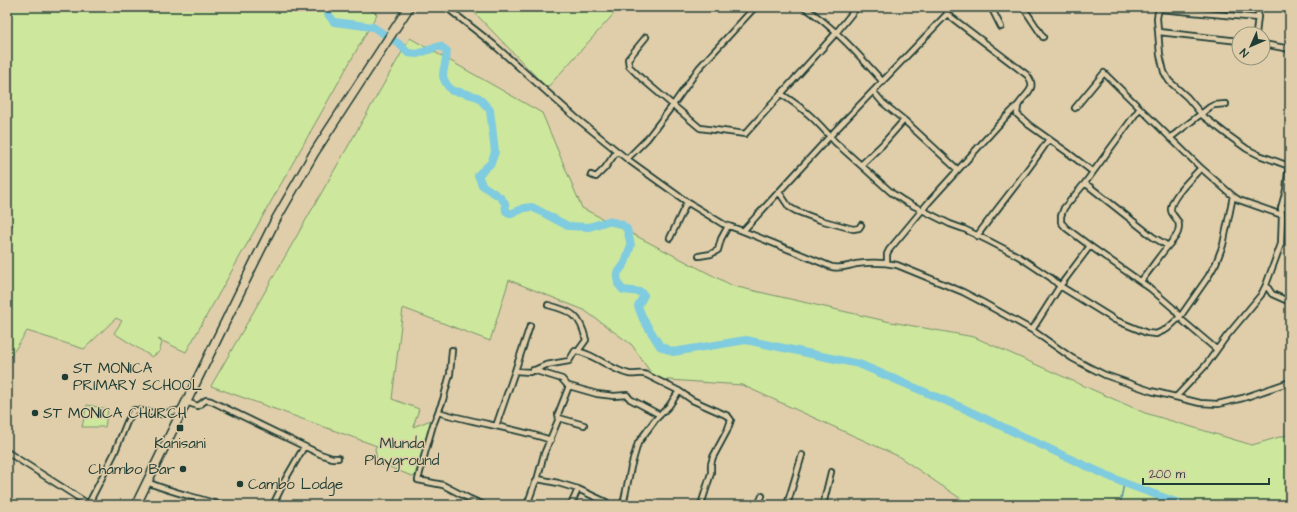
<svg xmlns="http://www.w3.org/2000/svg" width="1297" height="512" font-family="'Architects Daughter',sans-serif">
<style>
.green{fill:#cde79d;stroke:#769268}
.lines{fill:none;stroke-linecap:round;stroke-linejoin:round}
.stream{stroke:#59929b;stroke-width:1.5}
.river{stroke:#7fcbdf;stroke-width:8}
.minor-casing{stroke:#1f3d34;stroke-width:8}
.trunk-casing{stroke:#1f3d34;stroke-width:11}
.minor{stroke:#e0ceab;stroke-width:4.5}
.trunk{stroke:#e0ceab;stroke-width:8}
.poi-dot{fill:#1f3d34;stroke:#e0ceab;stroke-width:1.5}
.labels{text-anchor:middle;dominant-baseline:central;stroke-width:3;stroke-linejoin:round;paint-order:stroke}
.poi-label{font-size:15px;fill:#1f3d34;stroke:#e0ceab;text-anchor:start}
.park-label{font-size:15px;fill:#284639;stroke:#e0ceab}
</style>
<rect width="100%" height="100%" fill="#e0ceab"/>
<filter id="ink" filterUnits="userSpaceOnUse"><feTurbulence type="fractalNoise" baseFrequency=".025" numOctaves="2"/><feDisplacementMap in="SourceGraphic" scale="8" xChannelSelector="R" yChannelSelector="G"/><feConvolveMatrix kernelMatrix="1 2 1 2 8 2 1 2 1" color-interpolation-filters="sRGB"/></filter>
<g filter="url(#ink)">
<path class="green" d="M 7,7 L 365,7 L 377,14 L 186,352 L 158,339 L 162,343 L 159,352 L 152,357 L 114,333 L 122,321 L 116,318 L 84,349 L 27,331 L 7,362 L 7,237 L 13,224 L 7,223 Z
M 476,7 L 620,7 L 547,88 L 473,11 Z
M 410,38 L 542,113 L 582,208 L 733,286 L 886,321 L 974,337 L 1145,413 L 1252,445 L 1290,434 L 1290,505 L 970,505 L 898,456 L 742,385 L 655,379 L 632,345 L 584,310 L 509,280 L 490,341 L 403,308 L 392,399 L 419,409 L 413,427 L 436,418 L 414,477 L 377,462 L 375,448 L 377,446 L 211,386 Z
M 87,405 L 108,409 L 105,427 L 82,427 Z"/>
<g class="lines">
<path class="stream" d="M 1120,505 L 1124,483"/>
<path class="river" d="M 329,7 L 328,14 L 334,22 L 373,27 L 398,43 L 408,53 L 417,54 L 440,46 L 447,51 C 446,72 436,73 452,91 L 460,92 L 478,97 L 490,110 L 495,152 L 491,163 L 478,175 L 482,185 L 500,197 L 505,203 L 506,211 L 511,214 L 524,208 L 532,207 L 568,226 L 589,227 L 608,221 L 621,224 L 627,229 L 631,245 L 625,263 L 617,274 L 618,284 L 623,290 L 641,292 L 644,295 L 638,306 L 643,319 L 660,346 L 673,352 L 746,340 L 859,364 L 965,409 L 1073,460 L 1124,483 L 1184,505"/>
<g class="minor-casing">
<path id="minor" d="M 446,7 L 493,44 L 575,117 L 627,159 L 687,202 L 723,224 L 743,231 L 832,267 C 842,269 847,266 856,264 C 870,262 883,262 897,265 L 963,292 L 982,302 L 1032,330 L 1072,358 L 1089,367 L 1105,375 L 1151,391 L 1200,403 L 1218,404 L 1243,398 L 1290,382
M 804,7 C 834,27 859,55 883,82
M 991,7 L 1001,27
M 1023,7 L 1043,37
M 1159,7 L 1157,18 L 1160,55 L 1164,72 L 1169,81 L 1187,97 L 1203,116 L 1229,136 L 1247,149 L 1259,155 L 1289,166
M 1159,9 L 1258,18
M 947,14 L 1027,75 C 1038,88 1026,93 1019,104 C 1017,107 1018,110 1017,114 L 1029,125 L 1067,152 L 1093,172
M 1159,32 L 1239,41
M 1256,34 L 1259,7
M 646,37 L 628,59 L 629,66 L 641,78 L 700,128 L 745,134 L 836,33 L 857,7
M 1263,44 L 1290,49
M 873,91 L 883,103 L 904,120 L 958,170
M 781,94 C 805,109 817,121 835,142 L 892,193 L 904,201 L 950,224 L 964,229 L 989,241 L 1018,256 L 1051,278 L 1060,286 L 1115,320 L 1147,333 L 1156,334 L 1167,329 L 1180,317 L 1208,277 L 1216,263 L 1223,245 L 1233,196
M 1075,108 L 1104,73 L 1201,168 L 1233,196 L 1239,200 L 1282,215
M 1140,108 L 1085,183 L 1064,208 L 1061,216 L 1061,222 L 1066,228 L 1090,246 L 1151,289 L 1173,308 L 1183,321 L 1216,349
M 1170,138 L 1210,107 L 1214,105 L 1226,104
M 627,159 L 647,139 L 673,105 L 699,68 L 755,7
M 861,165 L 882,145 L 904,120
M 591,175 L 596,177 L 605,168 L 617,151
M 1085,183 L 1153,237 L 1168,246
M 779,192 L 789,207 L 796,211 L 820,220 L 853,229 L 859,228 L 861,225
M 1281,208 L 1290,208
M 743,231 L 831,135 L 947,14 L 947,7
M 977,236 C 1001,203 1027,173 1049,139
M 670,238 L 687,202
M 699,256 L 711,254 L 718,250 L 721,239 L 728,226
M 887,263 L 887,254 L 889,250 L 928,203 L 1003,120 L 1018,105
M 1141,281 C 1150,270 1158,258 1167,247 C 1171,242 1176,238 1178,232 C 1181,221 1176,220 1172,213 C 1165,202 1194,176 1201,168
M 1266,285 L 1272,294 L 1290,302
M 548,305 C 571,311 580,314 586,340 L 578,351
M 1032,330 L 1060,286 L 1090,246
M 452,350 L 450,374 L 443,400 L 433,425 L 425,453 L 418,480 L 443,485 L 470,499 L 484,505
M 533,370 L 562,379 L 568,386
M 515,371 L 530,326
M 1176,397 L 1206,365 L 1226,337 L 1261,295 L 1266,285 L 1281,244 L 1282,215 L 1281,208 L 1286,190 L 1290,154
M 186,402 L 198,406 L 206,400 L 211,401 L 320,454 L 332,458 L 338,458
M 438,412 C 475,423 514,428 551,440
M 559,418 L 584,425
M 496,426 L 515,371 L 530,372 L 546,365 L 569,361 L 575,351 C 591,352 611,370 629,374 C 636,375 641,372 647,375 L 679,391
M 7,452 L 90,505
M 537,480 L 544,454 L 559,418 L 558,414 L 569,386 L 597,394 L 614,396 L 627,395 L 630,399 L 660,415
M 147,482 C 170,492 196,497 220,505
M 88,505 L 114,454 L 127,422 L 134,410 L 161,414 L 182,410
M 273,505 L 285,480 L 304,447
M 527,505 L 535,483 L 538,479 L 558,483 L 578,489 L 606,502
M 571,505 L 578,489
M 623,505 L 631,467 L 638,443 L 655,420 L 669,406 L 679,391 L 692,400 L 728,416 L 731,420 L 727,431 L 713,457 L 711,464 L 711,473 L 701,505
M 758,505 L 762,496
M 787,505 L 802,455
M 823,505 L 831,472"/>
</g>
<g class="trunk-casing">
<path id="trunk" d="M 136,505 L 255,261 L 275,221 L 314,153 L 409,7"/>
</g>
<use href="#minor" class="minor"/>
<use href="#trunk" class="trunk"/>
</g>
</g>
<g class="poi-dot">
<circle cx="65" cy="377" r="4"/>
<circle cx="35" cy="413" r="4"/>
<rect x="176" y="424" width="8" height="8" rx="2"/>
<circle cx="183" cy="469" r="4"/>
<circle cx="240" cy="484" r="4"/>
</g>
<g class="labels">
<g class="poi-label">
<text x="73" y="368">ST MONICA<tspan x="73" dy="17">PRIMARY SCHOOL</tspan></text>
<text x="43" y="413">ST MONICA CHURCH</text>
<text x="180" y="443" text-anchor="middle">Kanisani</text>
<text x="175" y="469" text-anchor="end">Chambo Bar</text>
<text x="248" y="484">Cambo Lodge</text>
</g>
<g class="park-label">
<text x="402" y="443">Mlunda<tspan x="402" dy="17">Playground</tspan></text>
</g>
</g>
<rect width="1297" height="512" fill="none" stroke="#e0ceab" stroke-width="24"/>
<rect x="12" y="12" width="1273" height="488" fill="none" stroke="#1f3d34" stroke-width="1.5" filter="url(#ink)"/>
<g transform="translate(1251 46) rotate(225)"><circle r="19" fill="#e0ceab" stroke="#93947b"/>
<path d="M0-3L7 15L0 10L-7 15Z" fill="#1f3d34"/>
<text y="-6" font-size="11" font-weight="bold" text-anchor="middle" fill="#1f3d34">N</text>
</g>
<path d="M1143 478v6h126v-6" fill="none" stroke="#1f3d34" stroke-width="2"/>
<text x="1149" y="478" font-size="12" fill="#1f3d34" stroke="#e0ceab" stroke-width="3" paint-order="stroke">200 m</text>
</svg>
